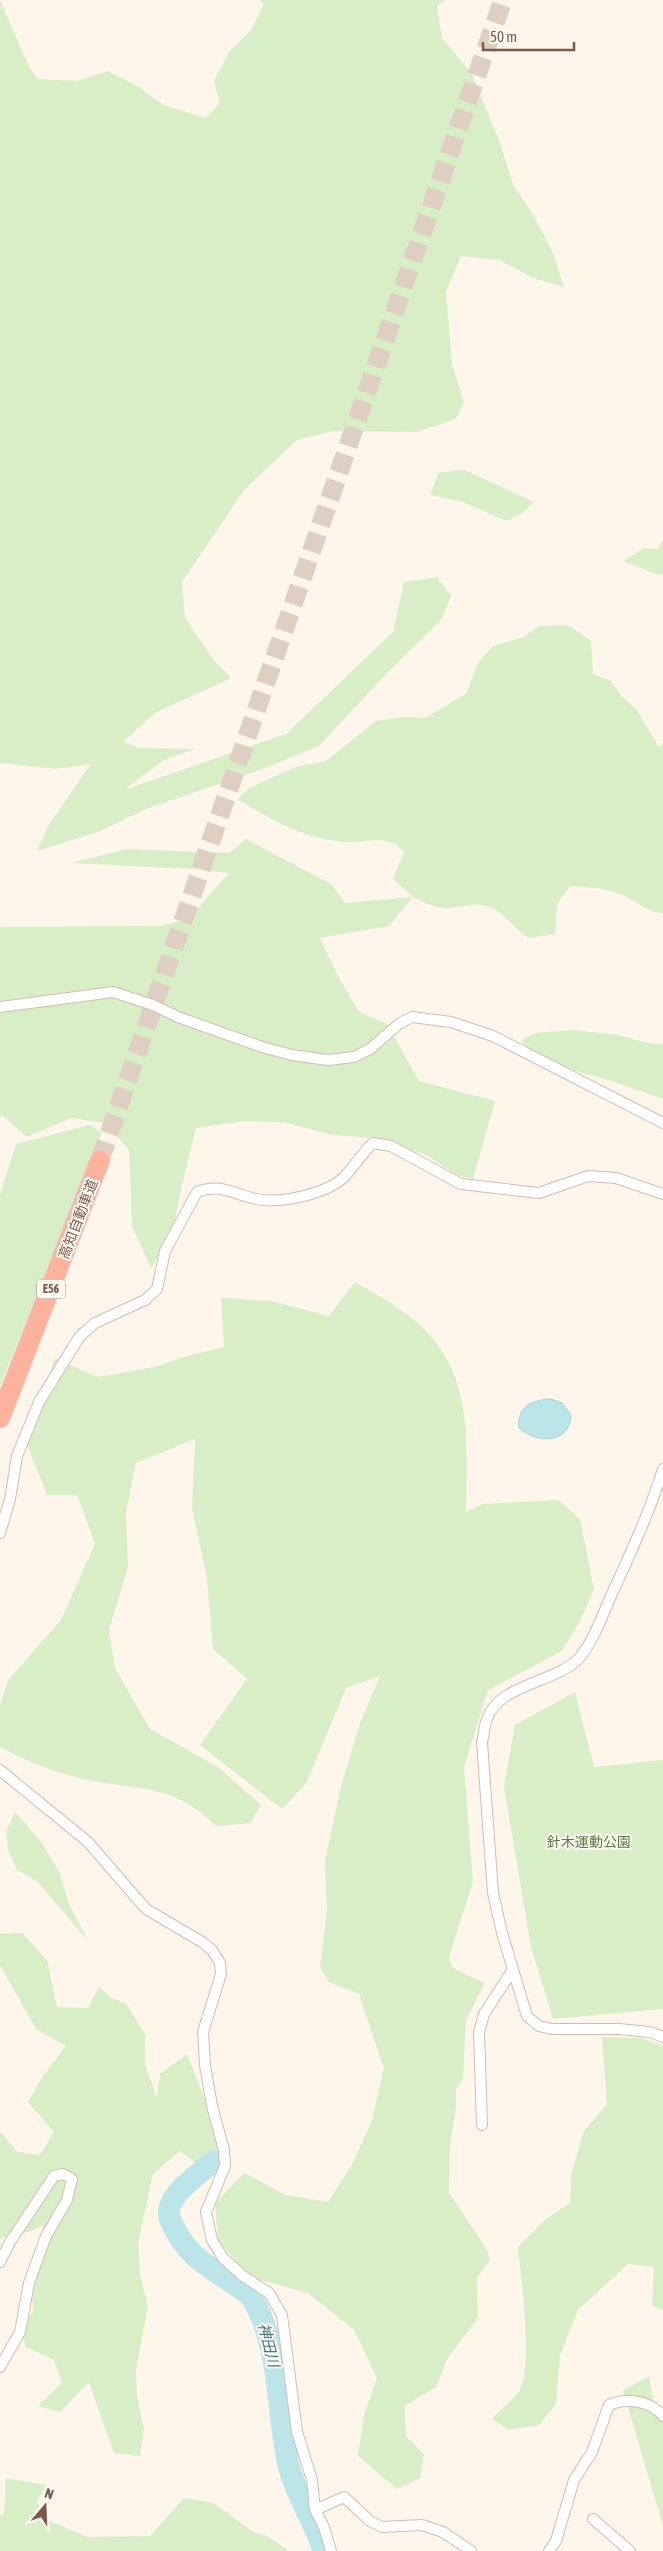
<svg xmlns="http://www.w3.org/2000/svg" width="663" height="2551" font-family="'Asap Condensed','Noto Sans JP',sans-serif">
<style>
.green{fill:#d8eec6}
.water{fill:#bce5ea;stroke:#a1d6dd}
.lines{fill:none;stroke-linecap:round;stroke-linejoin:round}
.river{stroke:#bce5ea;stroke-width:22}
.highway-tunnel{stroke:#decfc2;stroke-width:19;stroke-dasharray:19 9;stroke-linecap:butt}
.street-casing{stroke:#d3bcae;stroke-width:12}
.highway-casing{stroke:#ddd4d0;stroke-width:21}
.street{stroke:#fff;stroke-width:10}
.highway{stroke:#fcb29d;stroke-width:19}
.labels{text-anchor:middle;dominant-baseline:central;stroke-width:4;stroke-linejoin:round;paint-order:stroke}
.shield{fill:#fffaf2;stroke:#a38a7c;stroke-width:1}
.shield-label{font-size:12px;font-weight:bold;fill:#7c5a4a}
.street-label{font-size:14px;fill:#7c5a4a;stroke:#fffaf2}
.park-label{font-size:14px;fill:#527d3e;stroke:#fffaf2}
.water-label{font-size:15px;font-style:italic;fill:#3b7982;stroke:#fffaf2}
</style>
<rect width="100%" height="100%" fill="#fef6ea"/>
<path class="green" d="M 0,0 L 29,67 L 38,79 L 77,81 L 108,71 L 136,85 L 164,105 L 206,118 L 220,103 L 214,81 L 229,52 L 252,29 L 264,4 L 260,0 L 445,0 L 437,6 L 442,38 L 472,74 L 500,143 L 513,185 L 534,216 L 552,251 L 564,287 L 533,278 L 499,260 L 461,256 L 446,292 L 452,364 L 464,402 L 456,419 L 417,432 L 334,431 L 297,440 L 244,490 L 182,582 L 185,618 L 212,658 L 231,678 L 155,713 L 123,742 L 139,748 L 195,749 L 164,760 L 124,790 L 286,734 L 393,632 L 404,582 L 437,577 L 451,596 L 441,620 L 385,675 L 319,746 L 260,770 L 146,809 L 98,832 L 37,851 L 48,826 L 91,764 L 56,769 L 0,763 Z
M 465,470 L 534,502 L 521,514 L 506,521 L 463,502 L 430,495 L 439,472 Z
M 663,539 L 663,575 L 653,573 L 624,561 L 644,548 L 658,549 Z
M 568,625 L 591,641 L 593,674 L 611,681 L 622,697 L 636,709 L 659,747 L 663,743 L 663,913 C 648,913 634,899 620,894 C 604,888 587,887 570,886 L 557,904 L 555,934 L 528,938 C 513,928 504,911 486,906 C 475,902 458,908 446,908 C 434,908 424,902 413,897 L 389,926 L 320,938 L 339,978 L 359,1012 L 387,1024 L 419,1081 L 495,1101 L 473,1179 L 459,1176 L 426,1155 L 375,1138 L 333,1135 L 283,1122 L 245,1121 L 196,1128 L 181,1189 L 172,1238 L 151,1268 L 132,1226 L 129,1150 L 105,1123 L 71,1118 L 27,1137 L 2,1115 L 0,1117 L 0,927 L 160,926 L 188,919 L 229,873 L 194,869 L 71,863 L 126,849 L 230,853 L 246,839 L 331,884 L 345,903 L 413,897 L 393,879 L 404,852 C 387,833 369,843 347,842 C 306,840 272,821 238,799 L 249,788 L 296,767 L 326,761 L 376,721 L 403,717 L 425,718 L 466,694 L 478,663 L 493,646 L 524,637 L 539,626 Z
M 573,1030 L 619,1035 L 647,1043 L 663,1044 L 663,1099 L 605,1079 L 537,1061 L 521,1040 L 535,1033 Z
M 89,1125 L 102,1132 L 0,1386 L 0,1194 L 16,1144 Z
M 355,1282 C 370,1291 384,1298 398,1308 C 475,1360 467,1429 466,1512 L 482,1504 L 558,1500 L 580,1519 L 594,1589 L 580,1621 L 562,1651 L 488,1690 L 464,1767 L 473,1882 L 449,1957 L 453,1968 L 485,1983 L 466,2020 L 463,2078 L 456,2089 L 456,2109 L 450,2143 L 449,2193 L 486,2248 L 490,2260 L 477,2278 L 478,2318 L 447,2359 L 436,2387 L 405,2406 L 406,2436 L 424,2454 L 420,2478 L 397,2489 L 358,2456 L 364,2415 L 377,2378 L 354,2330 L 308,2293 L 250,2277 L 218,2240 L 215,2203 L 244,2173 L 286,2195 L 328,2202 L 353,2163 L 372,2120 L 384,2068 L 359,1994 L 329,1982 L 320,1967 L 327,1911 L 325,1861 L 341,1786 L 361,1721 L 380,1676 L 346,1688 L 306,1784 L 282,1809 L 200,1745 L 247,1679 L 213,1649 L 207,1578 L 192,1508 L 195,1439 L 136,1463 L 126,1512 L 128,1567 L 109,1630 L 115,1668 L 150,1729 L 218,1767 L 261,1805 L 251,1823 L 216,1826 C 171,1780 132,1792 75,1777 C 48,1770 24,1760 0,1747 L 0,1705 L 8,1680 L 61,1620 L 95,1544 L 77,1495 L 47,1495 L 26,1442 L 55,1358 L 98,1377 L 154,1367 L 190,1355 L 224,1347 L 221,1298 L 271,1301 L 329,1316 Z
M 575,1692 L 594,1767 L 663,1760 L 663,2009 L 553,2019 L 531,1947 L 504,1786 L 515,1725 Z
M 15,1812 L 42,1843 L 60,1873 L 69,1904 L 88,1941 L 37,1881 L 17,1870 L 8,1849 L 6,1832 Z
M 22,1933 L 47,1960 L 57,2007 L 88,2008 L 99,1987 L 111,1998 L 126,2003 L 145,2034 L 145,2064 L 157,2098 L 160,2074 L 187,2054 L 204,2097 L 218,2119 L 220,2146 L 204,2169 L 180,2151 L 153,2174 L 138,2243 L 140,2274 L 148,2306 L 136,2369 L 137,2397 L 144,2429 L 140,2456 L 114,2453 L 89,2382 L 60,2412 L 38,2406 L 62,2383 L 54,2360 L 26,2347 L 19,2328 L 33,2312 L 32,2289 L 43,2225 L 32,2231 L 0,2239 L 0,2131 L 17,2152 L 40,2155 L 54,2132 L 28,2102 L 43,2076 L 66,2046 L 36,2029 L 0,1965 L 0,1934 Z
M 602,2037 L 641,2038 L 663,2046 L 663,2310 L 652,2306 L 654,2267 L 628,2264 L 578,2310 L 560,2355 L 556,2404 L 539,2425 L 509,2430 L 492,2419 C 500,2410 512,2401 519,2391 C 534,2368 521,2277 518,2247 L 545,2220 L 570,2203 L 571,2175 L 584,2131 L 607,2104 Z
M 649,2376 L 655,2409 L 663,2424 L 663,2526 L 623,2390 Z
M 6,2478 L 46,2485 L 37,2502 L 49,2521 L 88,2537 L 150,2536 L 184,2498 L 214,2503 L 253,2532 L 269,2537 L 289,2551 L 0,2551 L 0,2516 L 4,2514 Z"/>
<path class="water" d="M 551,1399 L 562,1403 L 571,1415 C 570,1444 537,1444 519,1428 C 517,1406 532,1400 551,1399 Z"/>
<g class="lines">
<path class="river" d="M 214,2161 C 201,2172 167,2195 169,2214 C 169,2220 173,2226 176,2231 C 189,2257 211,2268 234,2284 C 240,2288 248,2292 252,2298 C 282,2349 276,2411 289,2467 C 297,2497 314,2522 324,2551"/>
<path class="highway-tunnel" d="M 100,1160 L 503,0"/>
<g class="street-casing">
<path id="street" d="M 0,1007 L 113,992 L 153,1005 L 178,1017 L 262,1047 L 292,1055 L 328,1060 L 354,1057 L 370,1049 L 400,1023 L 412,1017 L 451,1022 L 493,1036 L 663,1123
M 663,1469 C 650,1512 630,1554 611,1596 C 602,1616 594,1640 580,1657 C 558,1683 499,1683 487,1719 C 484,1726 484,1735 482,1742 L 493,1893 L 502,1933 L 527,2016 L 539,2026 L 551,2029 L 619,2029 L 650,2032 L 663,2037
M 0,1533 L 10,1499 L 17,1456 L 39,1402 L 80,1336 L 95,1323 L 145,1300 L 157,1289 L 165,1251 L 197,1192 C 220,1183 233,1194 256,1199 C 280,1204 329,1194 346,1175 C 356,1164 362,1153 373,1143 L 391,1146 L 461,1184 L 539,1193 L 588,1176 L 616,1178 L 663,1194
M 0,1770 L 88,1842 L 146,1909 L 202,1942 L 212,1950 L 220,1963 L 221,1974 L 203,2032 L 205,2065 L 212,2106 L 224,2150 L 225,2166 L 206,2212 L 212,2240 L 223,2258 L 243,2276 L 269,2293 L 282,2315 L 297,2432 L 312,2480 L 315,2510 L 324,2527 L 331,2551
M 482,2125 L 479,2032 L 484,2014 L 512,1971
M 0,2262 L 10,2242 L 54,2176 L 63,2174 L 72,2179 L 67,2200 L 46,2236 L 29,2283 L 20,2332 L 0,2367
M 315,2510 L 344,2497 L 370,2521 L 382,2527 L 422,2525 L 443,2532 L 471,2551
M 593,2519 L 630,2551
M 549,2551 L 556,2541 L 574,2480 L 592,2452 L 609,2405 C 626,2397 651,2401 663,2416"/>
</g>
<g class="highway-casing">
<path id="highway" d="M 0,1418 L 100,1160"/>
</g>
<use href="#street" class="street"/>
<use href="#highway" class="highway"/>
</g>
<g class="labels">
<rect class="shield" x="37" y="1279.5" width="28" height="19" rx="4"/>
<g class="shield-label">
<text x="51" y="1289">E56</text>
</g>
<g class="street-label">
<text transform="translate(78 1219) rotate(-69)">高知自動車道</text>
</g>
<g class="park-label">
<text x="589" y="1842">針木運動公園</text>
</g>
<g class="water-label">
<text transform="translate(269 2345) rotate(76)">神田川</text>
</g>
</g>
<g transform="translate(45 2506) rotate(19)" stroke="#fffaf2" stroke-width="4" paint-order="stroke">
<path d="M0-4L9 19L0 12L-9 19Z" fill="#7c5a4a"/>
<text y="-8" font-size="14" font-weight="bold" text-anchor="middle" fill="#7c5a4a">N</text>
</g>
<path d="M483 42v8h91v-8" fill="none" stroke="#7c5a4a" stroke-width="2.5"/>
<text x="490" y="42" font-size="15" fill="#7c5a4a" stroke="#fffaf2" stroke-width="4" paint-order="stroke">50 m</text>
</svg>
